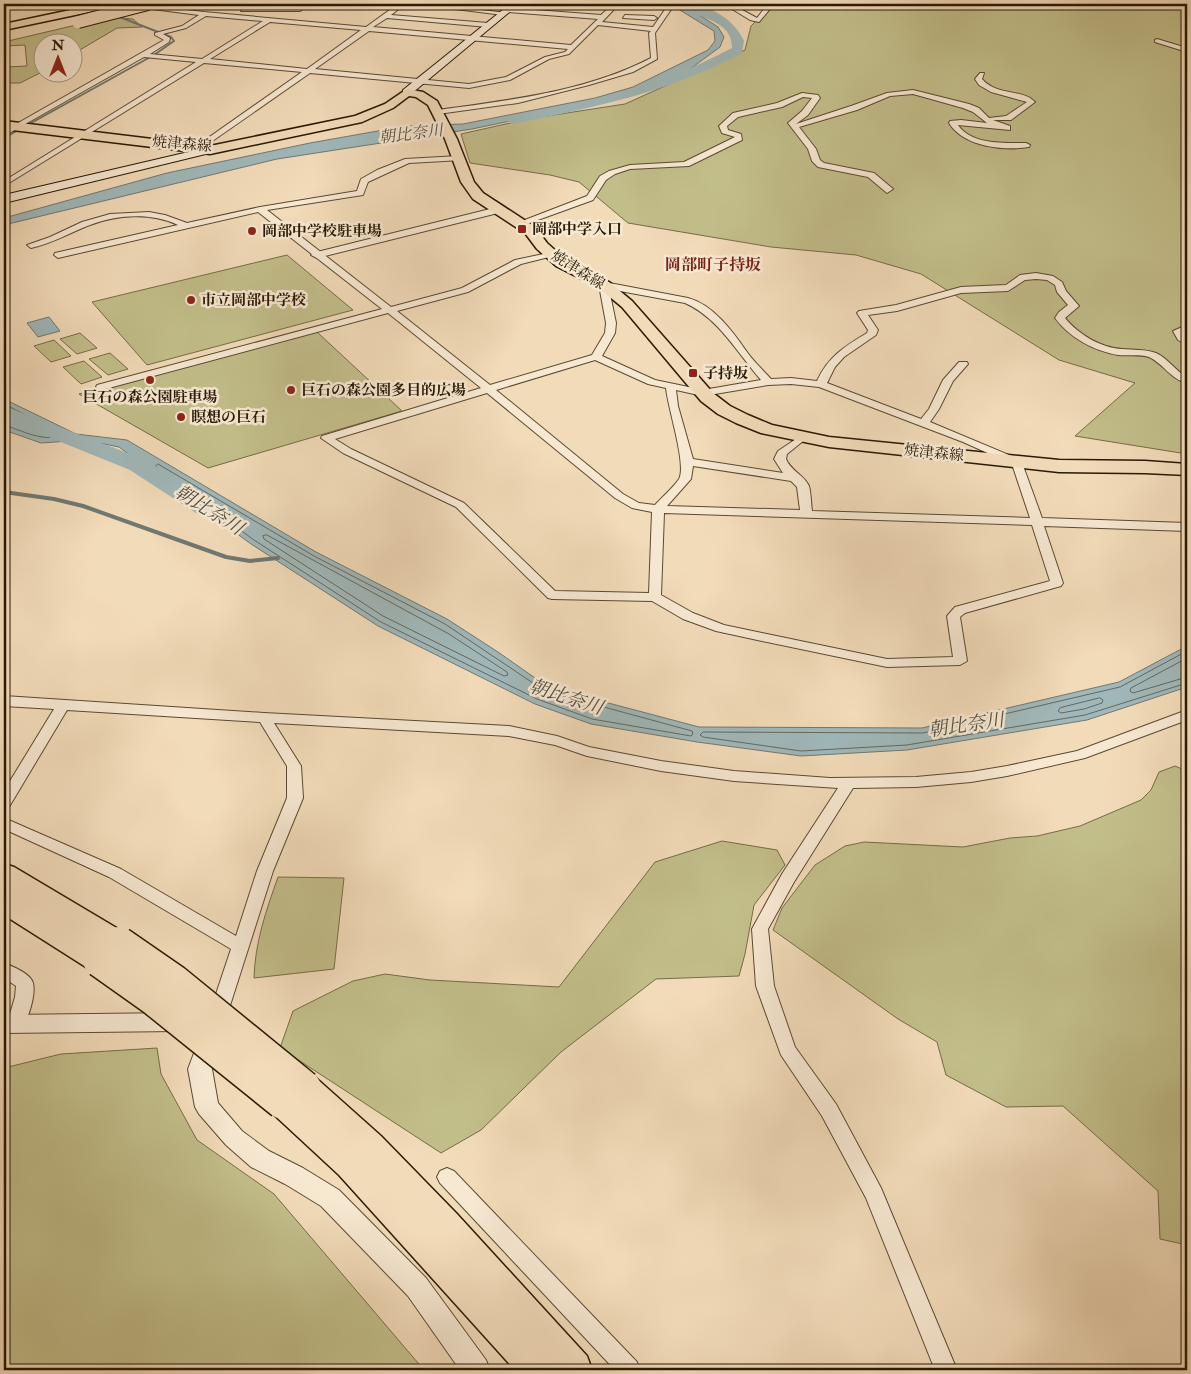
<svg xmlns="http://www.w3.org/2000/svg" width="1191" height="1374" font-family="'IM FELL Double Pica','Noto Serif JP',serif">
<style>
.green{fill:#c2be8a;stroke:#756c46}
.water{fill:#a0b8ba;stroke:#707871}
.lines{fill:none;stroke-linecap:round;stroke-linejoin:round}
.shore{stroke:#64685e;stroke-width:1}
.stream-far1{stroke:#707871;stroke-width:2}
.stream{stroke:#707871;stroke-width:4}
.river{fill:#a0b8ba;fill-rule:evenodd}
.minor-casing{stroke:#5a4a30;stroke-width:2}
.tertiary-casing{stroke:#5a4a30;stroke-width:2}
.secondary-casing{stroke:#281903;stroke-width:2}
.primary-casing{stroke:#281903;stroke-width:3}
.motorway-casing{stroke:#281903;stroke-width:3}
.minor{fill:#f7e8d2;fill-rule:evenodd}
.tertiary{fill:#f7e8d2;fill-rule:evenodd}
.secondary{fill:#f7e8d2;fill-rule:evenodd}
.primary{fill:#f2dbb9;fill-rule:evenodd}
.motorway{fill:#f2dbb9;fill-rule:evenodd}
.motorway-bridge-far1-casing{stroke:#281903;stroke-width:14;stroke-linecap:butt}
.motorway-bridge-casing{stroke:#281903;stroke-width:37;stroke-linecap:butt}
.motorway-bridge-far1{stroke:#f2dbb9;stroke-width:12}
.motorway-bridge{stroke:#f2dbb9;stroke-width:34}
.poi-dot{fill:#8f2418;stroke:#f7e8d2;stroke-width:2}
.labels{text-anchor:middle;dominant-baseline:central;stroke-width:5;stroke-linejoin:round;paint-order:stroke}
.far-street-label{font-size:15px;fill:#281903;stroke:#f7e8d2}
.far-poi-label{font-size:15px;font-weight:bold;fill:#281903;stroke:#f7e8d2;text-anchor:start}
.far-water-label{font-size:16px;font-style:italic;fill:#525143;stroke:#f7e8d2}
.far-quarter-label{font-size:16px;font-weight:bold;fill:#7a1f14;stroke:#f7e8d2}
.water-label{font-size:19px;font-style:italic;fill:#525143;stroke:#f7e8d2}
</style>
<rect width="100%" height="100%" fill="#f2dbb9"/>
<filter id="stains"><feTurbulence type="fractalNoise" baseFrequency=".004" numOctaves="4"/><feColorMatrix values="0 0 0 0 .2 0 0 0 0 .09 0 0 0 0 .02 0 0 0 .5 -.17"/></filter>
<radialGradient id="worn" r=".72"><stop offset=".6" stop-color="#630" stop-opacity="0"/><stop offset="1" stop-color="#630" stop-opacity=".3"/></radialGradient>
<path class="green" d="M 773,4 L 1187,4 L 1187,262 L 1183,263 L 1187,263 L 1187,271 L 1185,269 L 1187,275 L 1187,454 L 1075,436 L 1135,383 L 1059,360 L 921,274 L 856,255 L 771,247 L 628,223 L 579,182 L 550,175 L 470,163 L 461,134 L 528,119 L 625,104 L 745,50 L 751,26 Z
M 110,17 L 133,19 L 142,27 L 117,28 L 73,54 L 72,42 L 42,42 L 42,72 L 20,83 L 4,83 L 4,47 L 8,50 L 5,67 L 27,66 L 25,45 L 4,46 L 4,42 Z
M 287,255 L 353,310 L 147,365 L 92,302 Z
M 317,332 L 402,411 L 208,468 L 79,394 Z
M 80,333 L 97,348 L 77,354 L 60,339 Z
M 54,340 L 71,356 L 51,362 L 34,346 Z
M 110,353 L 128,369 L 108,375 L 89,359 Z
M 84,361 L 102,377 L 81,384 L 63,367 Z
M 1175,766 L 1187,771 L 1187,1245 L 1160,1239 L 1158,1191 L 1063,1106 L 1006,1107 L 946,1075 L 937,1042 L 898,1019 L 773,930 L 782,908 L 815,865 L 845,846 L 864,842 L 963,847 L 1010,838 L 1037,836 L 1080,826 L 1141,800 L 1151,790 L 1159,772 Z
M 722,841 L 777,850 L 785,865 L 754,905 L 745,954 L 739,976 L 656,979 L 561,1052 L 481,1130 L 441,1153 L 280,1048 L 293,1011 L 353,981 L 385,974 L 430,980 L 559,987 L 655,862 Z
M 278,877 L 344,878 L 334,969 L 254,978 C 255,942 266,911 278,877 Z
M 157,1048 L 161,1074 L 197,1140 L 274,1194 L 424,1370 L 4,1370 L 4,1068 L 61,1054 Z"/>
<path class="water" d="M 670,4 L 682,4 L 718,27 L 724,37 L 720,47 L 671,83 L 611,100 L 472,129 L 277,159 L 4,225 L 4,218 L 167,173 L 310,143 L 406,126 L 463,124 L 595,98 L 633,87 L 708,50 L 715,41 L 714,31 Z
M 49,317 L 60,331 L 38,337 L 27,323 Z
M 4,399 L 76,434 L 127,440 L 316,552 L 447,619 L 498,652 L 548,687 L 699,727 L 922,728 L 1119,682 L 1187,646 L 1187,687 L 1087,720 L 907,750 L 801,756 L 697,742 L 591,724 L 535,704 L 378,626 L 251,544 L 119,447 L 84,440 L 41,443 L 4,430 Z"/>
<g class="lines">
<path class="shore" d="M 4,404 L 63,434 C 46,444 21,430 4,425
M 158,464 L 314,556 L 445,624 L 545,691 L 692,731 L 693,734 L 691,736 L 592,719 L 537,699 L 381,622 L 254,540 L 157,469 L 156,466 Z
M 267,535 L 449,634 L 507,672 L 508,675 L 504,676 L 383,616 L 264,539 L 263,536 Z
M 1187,651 L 1120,687 L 923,733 L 703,732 L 700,735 L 703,737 L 801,751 L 907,745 L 1085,715 L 1187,683
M 1187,658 L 1131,688 L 1130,691 L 1133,693 L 1187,677
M 1100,698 L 1103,700 L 1102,703 L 1084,709 L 1061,713 L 1058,711 L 1060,708 Z"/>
<path class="stream-far1" d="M 4,138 L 154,55 L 174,41 L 171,37 L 117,16"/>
<path class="stream" d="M 4,492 L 54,499 L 83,506 L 226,557 L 250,561 L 278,558"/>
<path class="river" d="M 680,4 C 705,2 734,18 744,41 L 742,53 C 670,92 592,108 512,124 L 505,120 L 507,117 C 537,110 568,105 598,98 C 645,87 689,71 732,48 C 732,17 696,21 680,4 Z
M 4,406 L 146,460 L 215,505 L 218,510 L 215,515 L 207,517 L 199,515 L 130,470 L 4,419 Z"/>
<g class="minor-casing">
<path id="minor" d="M 135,4 L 204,12 L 366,27 L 398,4 L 405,4 L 391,15 L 488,23 L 491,25 L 488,27 L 387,18 L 373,27 L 571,45 L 598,19 L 507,12 L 504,10 L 507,8 L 601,15 L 613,4 L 619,4 L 602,22 L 653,27 L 666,8 L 665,4 L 671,4 L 672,8 L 655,33 L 657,59 L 633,72 L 589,85 L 518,103 L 438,114 L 434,112 L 438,110 C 509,100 586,92 651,58 L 649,33 L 651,31 L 598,25 L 569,54 L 549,59 L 510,80 L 469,88 L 310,73 L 201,149 L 198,149 L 198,145 L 302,72 L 204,63 L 4,186 L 4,181 L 196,62 L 144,57 L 4,136 L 4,131 L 164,40 L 155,35 L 155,33 L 182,26 L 199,15 L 137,7 ZM 206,16 L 263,21 L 202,59 L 150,54 L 169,42 L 170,38 L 163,34 L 186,28 ZM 270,22 L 361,30 L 307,69 L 210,59 ZM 369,31 L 568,49 L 565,52 L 545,57 L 506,77 L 469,84 L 315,69 Z
M 416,4 L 433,4 L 506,13 L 503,15 Z
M 619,4 L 646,4 L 656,6 L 653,8 Z
M 724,4 L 731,4 L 757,18 L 768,4 L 774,4 L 759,22 L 750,20 Z
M 243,8 L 300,7 L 303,9 L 300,11 L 241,11 Z
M 625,15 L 654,16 L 657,18 L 654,20 L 623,18 Z
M 1157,39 L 1187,48 L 1187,52 L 1155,42 L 1155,40 Z
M 980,73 L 984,73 L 982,79 C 996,96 1023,89 1035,102 L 1011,120 L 993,120 L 1010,126 L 1010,130 L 958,125 C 971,145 1005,143 1026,143 L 1030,145 L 1029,147 C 1003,151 964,147 949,123 L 950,121 L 961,120 L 987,123 L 973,112 L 963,108 L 913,94 L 890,96 L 857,110 L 799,127 L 816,149 L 820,160 L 824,163 L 874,173 L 893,189 L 887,193 L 868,177 L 818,167 L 812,161 L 808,149 L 788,123 L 802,111 L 812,98 L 803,97 L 782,107 L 738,117 L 727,126 L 728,130 L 741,134 L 742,140 L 689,166 L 630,169 L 615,174 L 606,180 L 593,200 L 524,225 L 517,223 L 587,196 L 600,176 L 609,171 L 630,165 L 684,162 L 735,137 L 722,133 L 719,126 L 733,113 L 777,103 L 802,93 L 818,95 L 820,98 L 808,115 L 796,124 L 851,106 L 887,93 L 913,90 L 969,104 L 979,108 L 989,118 L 1006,116 L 1027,102 L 991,92 L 979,85 L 975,79 Z
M 459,156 L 463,158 L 462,160 L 409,163 L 368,182 L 363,195 L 267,210 L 391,307 L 462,288 L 515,260 L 553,252 L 553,256 L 521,264 L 468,292 L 397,311 L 490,385 L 592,355 L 605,333 L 606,323 L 599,285 L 604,282 L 688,298 C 714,305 733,332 747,352 C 754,362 763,370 771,379 L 791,378 L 817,381 C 828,357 845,346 867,333 L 868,330 L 857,313 L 859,311 L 896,305 L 961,287 L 1006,285 L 1020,275 L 1036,273 L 1053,276 L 1062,282 L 1066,291 L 1079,306 L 1065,318 C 1078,334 1101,348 1122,349 C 1133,350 1145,349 1156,353 C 1169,359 1175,371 1187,377 L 1187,383 C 1170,379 1164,364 1149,357 C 1139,354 1128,356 1118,355 C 1094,351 1070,338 1055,318 L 1059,312 L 1068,305 L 1057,292 L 1055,285 L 1047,280 L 1036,279 L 1025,280 L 1008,291 L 961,293 L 897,311 L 868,315 L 878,330 L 876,335 L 844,357 L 835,367 L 827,383 L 921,419 L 929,409 L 943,380 L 959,362 L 967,362 L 968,364 L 953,381 L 939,409 L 930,422 L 1021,460 L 1042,518 L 1187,523 L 1187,531 L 1044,526 L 1063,583 L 1061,586 L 965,613 L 960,617 L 967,661 L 960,665 L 887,667 L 762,641 L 716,631 L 683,619 L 652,601 L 552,599 L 548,598 L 456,507 L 343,453 L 321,438 L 322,436 L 481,388 L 388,313 L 105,389 L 97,389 L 96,387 L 97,385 L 382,309 L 258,212 L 58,258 L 54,255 L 55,253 L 178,225 C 150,212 117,215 90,225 C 69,233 53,243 31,248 L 27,245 L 50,237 L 82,222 L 110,214 L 149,212 L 165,215 L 187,223 L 260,207 L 357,191 L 361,179 L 377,170 L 405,159 ZM 609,289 L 685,303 C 719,318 738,354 761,380 L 703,390 L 655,380 L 602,356 L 615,333 L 616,323 ZM 595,360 L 648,384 L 666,388 C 668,409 687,465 679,479 C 673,488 662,497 655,505 L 639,503 L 623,494 L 496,390 ZM 791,384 L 819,387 L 963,442 L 1012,464 L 1030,518 L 812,511 C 811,503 811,493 809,486 C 804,475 791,471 786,459 L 787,454 L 807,438 L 802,435 L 778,451 L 774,459 L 783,473 L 693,459 L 678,406 L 676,390 L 703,396 L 768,385 ZM 487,393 L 615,498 L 632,508 L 652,512 L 649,593 L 555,591 L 464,503 L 351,449 L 335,439 ZM 693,466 L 791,481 L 797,487 L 800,510 L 667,506 L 691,479 ZM 664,513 L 1032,525 L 1050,581 L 955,607 L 947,616 L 953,657 L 887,659 L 762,633 L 724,625 L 693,613 L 661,595 Z
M 1187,325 L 1187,331 L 1183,332 L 1187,338 L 1187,345 L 1178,340 L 1173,331 Z
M 4,696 L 264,713 L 509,726 L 557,736 L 589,747 L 661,761 L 734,771 L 830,778 L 916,777 L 971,772 L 1007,766 L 1077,751 L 1187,710 L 1187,720 L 1085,758 L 1007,776 L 971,782 L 916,787 L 853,788 L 794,882 L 768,929 L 774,986 L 795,1047 L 836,1104 L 881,1188 L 957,1370 L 935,1370 L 866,1198 L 822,1116 L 781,1055 L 756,986 L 752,929 L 782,874 L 838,788 L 734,781 L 661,771 L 587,756 L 555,745 L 509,736 L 274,723 L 301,766 L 303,798 L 273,871 L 226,1018 L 223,1023 L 217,1025 L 211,1023 L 208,1018 L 231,949 L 109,877 L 4,829 L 4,818 L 121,869 L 236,936 L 257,871 L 287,798 L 287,766 L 260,722 L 67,710 L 9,807 L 4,808 L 4,791 L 54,709 L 4,706 Z
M 4,963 C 12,966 31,974 33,983 C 36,996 28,1018 22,1029 L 16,1031 L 10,1029 L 7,1024 L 15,997 L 16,986 L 4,978 Z
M 447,1168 L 454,1171 L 637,1362 L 640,1370 L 615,1370 L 440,1183 L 437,1177 L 440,1171 Z"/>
</g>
<g class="tertiary-casing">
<path id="tertiary" d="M 498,207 L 502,208 L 503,210 L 502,212 L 317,258 L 311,255 L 313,253 Z
M 178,1013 L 186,1016 L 189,1022 L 186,1028 L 178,1031 L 4,1033 L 4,1015 Z
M 210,1030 L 218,1032 L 221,1039 L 212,1069 L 218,1103 L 242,1131 L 269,1151 L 303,1168 L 339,1190 L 426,1278 L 486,1360 L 490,1370 L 460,1370 L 408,1296 L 321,1206 L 285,1184 L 251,1167 L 226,1145 L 199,1114 L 195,1107 L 188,1069 L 202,1032 Z"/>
</g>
<g class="secondary-casing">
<path id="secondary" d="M 510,4 L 519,4 L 411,94 L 403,94 L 403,90 Z
M 210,147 L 216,150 L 214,152 L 4,203 L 4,195 Z"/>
</g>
<g class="primary-casing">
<path id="primary" d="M 407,89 L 423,92 L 437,101 L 457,139 L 474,182 L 483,193 L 535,227 L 547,243 L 566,260 L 609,282 L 632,301 L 713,393 L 730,406 L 748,415 L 772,425 L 829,437 L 1059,460 L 1145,461 L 1187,464 L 1187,475 L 1145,473 L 1059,472 L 829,447 L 761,433 L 736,423 L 718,414 L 701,401 L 622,307 L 599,288 L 556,266 L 537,249 L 525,233 L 473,199 L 461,182 L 445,139 L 428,105 L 416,97 L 409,96 L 393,108 L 362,122 L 210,154 L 4,129 L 4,121 L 210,146 L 355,116 L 385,104 Z"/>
</g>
<g class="motorway-casing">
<path id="motorway" d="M 99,4 L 118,4 L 113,7 L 4,30 L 4,24 Z
M 4,864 L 14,867 L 130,936 L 134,944 L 130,952 L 119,956 L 112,954 L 115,960 L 111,969 L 100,972 L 89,969 L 4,915 L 4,890 L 8,891 L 4,889 Z
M 304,1074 L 316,1078 L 381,1136 L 457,1214 L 587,1356 L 592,1370 L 515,1370 L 339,1175 L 271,1112 L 266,1102 L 271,1092 L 283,1088 L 288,1089 L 292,1078 Z"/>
</g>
<use href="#minor" class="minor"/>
<use href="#tertiary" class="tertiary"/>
<use href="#secondary" class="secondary"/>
<use href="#primary" class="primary"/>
<use href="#motorway" class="motorway"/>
<g class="motorway-bridge-far1-casing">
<path id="motorway-bridge-far1" d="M 78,22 L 148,4"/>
</g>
<g class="motorway-bridge-casing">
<path id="motorway-bridge" d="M 119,944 L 174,982 L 304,1088
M 100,960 L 155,999 L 283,1102"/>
</g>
<use href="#motorway-bridge-far1" class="motorway-bridge-far1"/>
<use href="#motorway-bridge" class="motorway-bridge"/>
</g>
<g class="poi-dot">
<rect x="517" y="224" width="10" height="10" rx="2.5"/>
<circle cx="252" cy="231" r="5"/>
<circle cx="191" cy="300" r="5"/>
<rect x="688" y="368" width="10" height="10" rx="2.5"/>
<circle cx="150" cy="380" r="5"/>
<circle cx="291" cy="390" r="5"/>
<circle cx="181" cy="417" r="5"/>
</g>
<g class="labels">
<g class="far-street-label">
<text transform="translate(182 144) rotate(5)">焼津森線</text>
<text transform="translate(578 270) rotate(32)">焼津森線</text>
<text transform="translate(934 453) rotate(6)">焼津森線</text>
</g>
<g class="far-poi-label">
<text x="532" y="229">岡部中学入口</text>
<text x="262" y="231">岡部中学校駐車場</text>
<text x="201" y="300">市立岡部中学校</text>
<text x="703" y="373">子持坂</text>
<text x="301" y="390">巨石の森公園多目的広場</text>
<text x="150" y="397" text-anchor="middle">巨石の森公園駐車場</text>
<text x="191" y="417">瞑想の巨石</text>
</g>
<g class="far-water-label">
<text transform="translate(411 134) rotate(-7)">朝比奈川</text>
</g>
<g class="far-quarter-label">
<text x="713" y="265">岡部町子持坂</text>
</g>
<g class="water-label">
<text transform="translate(209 510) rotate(32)">朝比奈川</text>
<text transform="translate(566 697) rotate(18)">朝比奈川</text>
<text transform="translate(966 725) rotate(-8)">朝比奈川</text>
</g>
</g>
<rect width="1191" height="1374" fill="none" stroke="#f2dbb9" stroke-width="20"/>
<rect x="5" y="5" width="1181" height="1364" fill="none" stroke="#281903" stroke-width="2.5"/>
<rect x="10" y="10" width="1171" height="1354" fill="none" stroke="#281903"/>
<g transform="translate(58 58)"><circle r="24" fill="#f7e8d2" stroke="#a4957f"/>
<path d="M0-4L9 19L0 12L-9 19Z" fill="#8f2418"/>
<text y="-8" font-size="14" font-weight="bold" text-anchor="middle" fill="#281903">N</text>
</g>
<rect width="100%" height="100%" filter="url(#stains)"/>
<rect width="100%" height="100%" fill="url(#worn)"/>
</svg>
